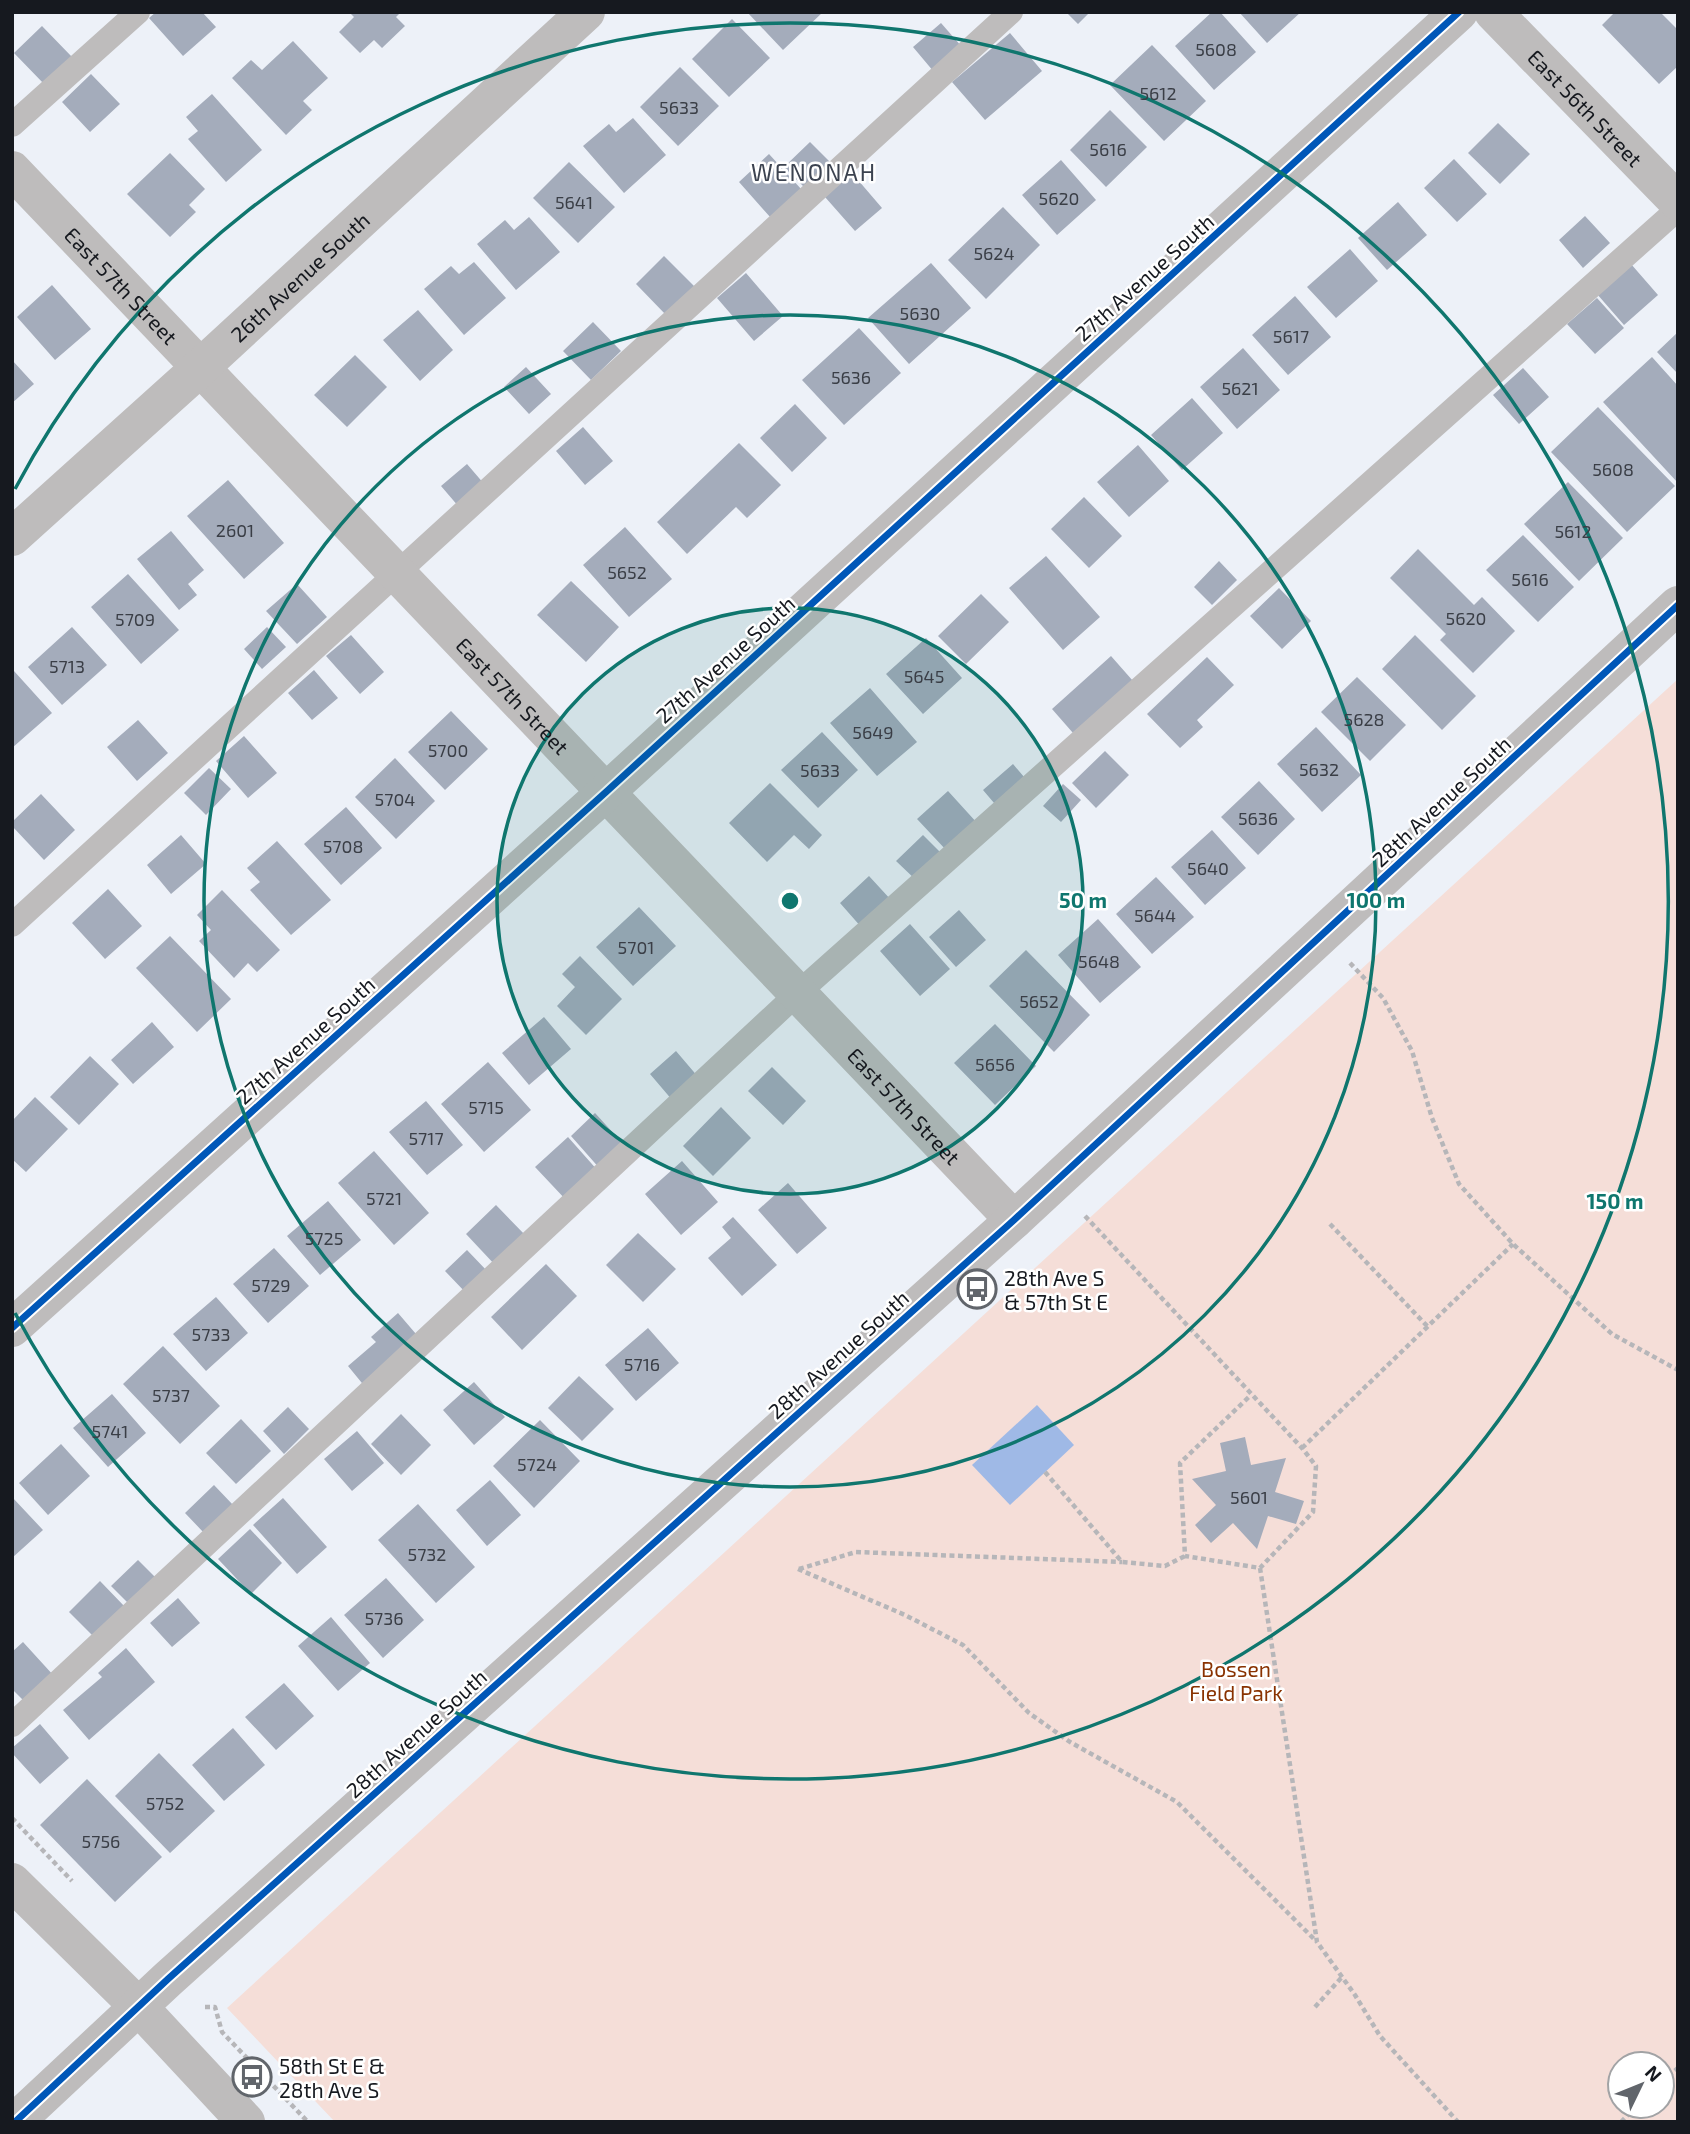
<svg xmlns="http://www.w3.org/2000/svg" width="1690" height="2134" font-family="'Exo 2',sans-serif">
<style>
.green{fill:#f5ded8;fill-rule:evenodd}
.water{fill:#9fb9e6}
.building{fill:#a4acbb}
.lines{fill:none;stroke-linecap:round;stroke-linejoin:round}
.path{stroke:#b6b6b9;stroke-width:4.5;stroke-dasharray:5 3.5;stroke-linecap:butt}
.service{stroke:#bebcbc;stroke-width:24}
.minor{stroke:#bebcbc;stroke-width:38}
.tertiary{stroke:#bebcbc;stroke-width:38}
.cycleway-casing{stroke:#fff;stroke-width:11}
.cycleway{stroke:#0057b8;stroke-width:7}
.ring{fill:none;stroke:#0f766e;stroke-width:3.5}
.labels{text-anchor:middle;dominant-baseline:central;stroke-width:5;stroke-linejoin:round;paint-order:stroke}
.number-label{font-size:18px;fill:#3a3e46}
.street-label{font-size:21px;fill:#16191f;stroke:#fff}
.poi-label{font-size:21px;fill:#16191f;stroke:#fff;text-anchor:start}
.park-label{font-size:21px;fill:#893201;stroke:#fff}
.neighbourhood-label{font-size:23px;letter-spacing:2px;fill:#3c4350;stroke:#fff}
.centre{fill:#0f766e;stroke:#fff;stroke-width:3.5}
.ring-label{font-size:21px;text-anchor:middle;font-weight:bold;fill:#0f766e;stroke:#fff;stroke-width:5;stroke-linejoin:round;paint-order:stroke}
</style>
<rect width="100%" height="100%" fill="#edf1f8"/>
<path class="green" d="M 1678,679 L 1678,2122 L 335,2122 L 227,2008 ZM 1620,2064 L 1662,2064 L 1662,2106 L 1620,2106 Z"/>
<path class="water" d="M 1037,1405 L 1074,1445 L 1010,1505 L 972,1465 Z"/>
<path class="building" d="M 156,12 L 202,12 L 216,27 L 183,56 L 149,18 Z
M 349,12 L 401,12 L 396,17 L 405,26 L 382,48 L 374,40 L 360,53 L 339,32 L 354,17 Z
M 747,12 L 823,12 L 783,50 Z
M 1066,12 L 1090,12 L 1078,24 Z
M 1212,12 L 1220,12 L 1256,52 L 1214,90 L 1175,46 Z
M 1239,12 L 1301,12 L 1267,43 Z
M 1615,12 L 1660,12 L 1678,30 L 1678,66 L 1659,84 L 1602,25 Z
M 732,19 L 770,58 L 729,97 L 692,59 Z
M 941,23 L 962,47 L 934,72 L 913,47 Z
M 42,26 L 72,57 L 44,84 L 14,53 Z
M 1010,33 L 1042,71 L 985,120 L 952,82 Z
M 293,41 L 328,78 L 303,101 L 312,110 L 286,135 L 232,78 L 251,60 L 262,70 Z
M 1152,45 L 1206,101 L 1164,141 L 1110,85 Z
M 680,67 L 719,106 L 678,146 L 640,107 Z
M 91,74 L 120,104 L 90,132 L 62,102 Z
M 212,94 L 262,150 L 226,182 L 188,139 L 198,131 L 186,117 Z
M 1110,110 L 1147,147 L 1106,187 L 1070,150 Z
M 633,118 L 666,155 L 624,193 L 583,146 L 609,124 L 616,132 Z
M 1498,123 L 1530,154 L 1500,184 L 1468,153 Z
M 810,142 L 831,163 L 805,188 L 784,167 Z
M 170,153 L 205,189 L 189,205 L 196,212 L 170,237 L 127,194 Z
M 769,154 L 802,190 L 771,218 L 739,182 Z
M 1454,159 L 1487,194 L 1457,222 L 1424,188 Z
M 1061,160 L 1096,200 L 1057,235 L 1022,195 Z
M 569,162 L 615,207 L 578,243 L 533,198 Z
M 852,173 L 882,208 L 855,231 L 825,197 Z
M 1398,202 L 1427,235 L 1387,270 L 1358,238 Z
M 1003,207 L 1040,245 L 986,299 L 948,260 Z
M 1585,216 L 1610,243 L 1583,268 L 1559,240 Z
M 529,217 L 560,252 L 516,290 L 477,244 L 505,220 L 514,230 Z
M 1350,249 L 1378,281 L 1336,318 L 1307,287 Z
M 664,256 L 695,287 L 667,316 L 636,284 Z
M 474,262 L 506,298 L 464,335 L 424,289 L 451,266 L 459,274 Z
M 931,263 L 971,308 L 909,364 L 868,318 Z
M 1631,264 L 1658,295 L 1624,325 L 1597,294 Z
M 746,273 L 783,316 L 754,341 L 717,298 Z
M 52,285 L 91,329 L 55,360 L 17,317 Z
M 1295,296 L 1331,337 L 1288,375 L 1252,335 Z
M 1597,298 L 1624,328 L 1595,354 L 1567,324 Z
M 418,310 L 453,350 L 420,381 L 383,340 Z
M 593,322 L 621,351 L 591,380 L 563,351 Z
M 859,328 L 901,373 L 844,425 L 802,380 Z
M 1678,332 L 1678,374 L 1657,352 Z
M 1243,348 L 1280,390 L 1237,429 L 1200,387 Z
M 355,355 L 387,387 L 347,427 L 314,395 Z
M 1652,357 L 1678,386 L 1678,483 L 1603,402 Z
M 12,360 L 34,384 L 12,403 Z
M 526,367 L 551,394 L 529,414 L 504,387 Z
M 1523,368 L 1549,397 L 1519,424 L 1493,395 Z
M 1192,398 L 1223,433 L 1182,470 L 1151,435 Z
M 795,404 L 827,438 L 792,472 L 760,438 Z
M 1598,407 L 1675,486 L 1627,532 L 1551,452 Z
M 583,427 L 613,461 L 585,485 L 556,451 Z
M 739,443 L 781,485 L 747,518 L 736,507 L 687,554 L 657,522 Z
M 1138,445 L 1169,481 L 1129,517 L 1097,482 Z
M 467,464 L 485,485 L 459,507 L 441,486 Z
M 228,480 L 284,543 L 244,579 L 187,516 Z
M 1568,482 L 1623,538 L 1579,581 L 1524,524 Z
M 1084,497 L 1122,536 L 1089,568 L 1051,529 Z
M 625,527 L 672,579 L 629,617 L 583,565 Z
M 171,531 L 204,570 L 188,584 L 197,595 L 179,610 L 137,559 Z
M 1523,535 L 1574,587 L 1538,622 L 1486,570 Z
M 1418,549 L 1474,605 L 1482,597 L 1515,631 L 1473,673 L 1440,640 L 1446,634 L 1390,578 Z
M 1046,556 L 1100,617 L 1063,650 L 1009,588 Z
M 1219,561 L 1237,580 L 1212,605 L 1194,587 Z
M 128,574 L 179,630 L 141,664 L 91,607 Z
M 571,581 L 619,627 L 586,662 L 537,615 Z
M 297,584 L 327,617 L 297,644 L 266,611 Z
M 1279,588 L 1311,621 L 1282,649 L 1250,616 Z
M 981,594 L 1009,622 L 966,664 L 938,636 Z
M 72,627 L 107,665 L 62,705 L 28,667 Z
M 267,627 L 286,647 L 262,669 L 244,649 Z
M 351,635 L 384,672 L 360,694 L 326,656 Z
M 1415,635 L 1476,696 L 1442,730 L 1382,669 Z
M 926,638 L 962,678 L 923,714 L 886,674 Z
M 1111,656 L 1133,681 L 1073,733 L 1052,709 Z
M 1207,657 L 1234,685 L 1197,720 L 1203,727 L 1180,748 L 1147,714 Z
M 314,670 L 338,698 L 312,720 L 288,693 Z
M 14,671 L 52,713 L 12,748 L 12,672 Z
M 1357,677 L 1406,725 L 1370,761 L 1321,712 Z
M 870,688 L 917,742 L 877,776 L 830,723 Z
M 451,711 L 488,749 L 445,790 L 408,752 Z
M 138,720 L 168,753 L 137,781 L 107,747 Z
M 1316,727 L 1361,775 L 1322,812 L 1277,764 Z
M 822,732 L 858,770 L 818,808 L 781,770 Z
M 244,736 L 277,773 L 248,798 L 216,761 Z
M 1105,751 L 1129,775 L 1096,808 L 1072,783 Z
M 395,758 L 435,801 L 396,839 L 355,797 Z
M 1013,764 L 1030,784 L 1000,810 L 983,790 Z
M 209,768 L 231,789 L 206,815 L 184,793 Z
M 1259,781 L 1295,819 L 1258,855 L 1221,817 Z
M 770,783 L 822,835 L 809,849 L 794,835 L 767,862 L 729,823 Z
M 1063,784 L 1081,800 L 1061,822 L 1043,806 Z
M 948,791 L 978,824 L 947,851 L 917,819 Z
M 41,794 L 75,830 L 44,860 L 12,826 L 12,822 Z
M 346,807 L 382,848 L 341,885 L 304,844 Z
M 1212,830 L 1246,868 L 1205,905 L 1171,867 Z
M 181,835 L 206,864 L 171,894 L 147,865 Z
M 923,835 L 943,855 L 917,881 L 896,861 Z
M 277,841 L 331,900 L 291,935 L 250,890 L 260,882 L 247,868 Z
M 869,876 L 892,901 L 862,928 L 840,903 Z
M 1156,877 L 1194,917 L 1152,954 L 1116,914 Z
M 108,889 L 142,926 L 105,959 L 72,923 Z
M 222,890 L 280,950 L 257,972 L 248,963 L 234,978 L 199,941 L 211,930 L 197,915 Z
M 639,907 L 676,946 L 633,986 L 596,947 Z
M 959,910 L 986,940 L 956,967 L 929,937 Z
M 1098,919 L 1141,967 L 1100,1003 L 1058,955 Z
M 910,924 L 950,969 L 920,996 L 880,951 Z
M 170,936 L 231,999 L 197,1032 L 136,968 Z
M 1026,950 L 1090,1015 L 1054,1052 L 989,986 Z
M 580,956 L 622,999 L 586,1035 L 557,1006 L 575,987 L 562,974 Z
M 544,1017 L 571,1049 L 529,1085 L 502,1053 Z
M 152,1022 L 174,1047 L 133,1084 L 111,1060 Z
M 995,1024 L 1036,1066 L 995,1105 L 954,1063 Z
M 676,1051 L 699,1078 L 673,1101 L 650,1074 Z
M 90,1056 L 119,1084 L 79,1125 L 50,1097 Z
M 488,1062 L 531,1110 L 484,1152 L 441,1104 Z
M 772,1067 L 806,1101 L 783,1125 L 748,1091 Z
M 35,1097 L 68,1129 L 26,1172 L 12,1159 L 12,1121 Z
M 426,1101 L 463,1145 L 427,1175 L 389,1132 Z
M 721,1107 L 751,1138 L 713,1176 L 683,1146 Z
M 595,1113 L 626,1147 L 601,1170 L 571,1136 Z
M 568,1137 L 599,1172 L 567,1201 L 535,1167 Z
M 374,1151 L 429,1213 L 394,1245 L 338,1183 Z
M 682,1161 L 718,1202 L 681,1235 L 645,1194 Z
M 788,1183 L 827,1228 L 797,1254 L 758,1210 Z
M 328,1201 L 361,1240 L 320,1275 L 287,1236 Z
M 496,1205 L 527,1237 L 496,1266 L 466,1234 Z
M 733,1217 L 777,1265 L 742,1296 L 708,1258 L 731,1238 L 722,1227 Z
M 638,1233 L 676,1269 L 643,1302 L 606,1265 Z
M 274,1248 L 309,1286 L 268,1323 L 233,1284 Z
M 467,1250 L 489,1273 L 467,1294 L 445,1271 Z
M 546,1264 L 577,1296 L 522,1350 L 491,1317 Z
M 216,1297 L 248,1333 L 206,1371 L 173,1334 Z
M 398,1313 L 422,1341 L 366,1388 L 348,1366 L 376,1342 L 371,1337 Z
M 648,1328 L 679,1363 L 636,1401 L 605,1365 Z
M 163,1346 L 220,1406 L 180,1444 L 123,1384 Z
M 579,1376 L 614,1409 L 582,1441 L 548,1408 Z
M 474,1382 L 505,1417 L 474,1445 L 443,1410 Z
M 112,1394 L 146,1433 L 108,1467 L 73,1428 Z
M 288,1407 L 309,1429 L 284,1454 L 263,1431 Z
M 401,1414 L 431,1445 L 401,1475 L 371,1444 Z
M 241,1419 L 271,1451 L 236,1484 L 206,1453 Z
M 540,1420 L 580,1461 L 534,1508 L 493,1466 Z
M 357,1431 L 384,1463 L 352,1491 L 324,1459 Z
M 1245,1437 L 1251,1465 L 1286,1458 L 1275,1492 L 1304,1501 L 1296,1524 L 1268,1516 L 1257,1549 L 1233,1523 L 1211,1543 L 1195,1525 L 1216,1505 L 1192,1479 L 1226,1471 L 1220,1443 Z
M 61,1444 L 90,1476 L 48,1515 L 19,1483 Z
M 490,1480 L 521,1515 L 487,1546 L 456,1510 Z
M 214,1485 L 234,1506 L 205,1534 L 185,1513 Z
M 12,1497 L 43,1530 L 12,1558 Z
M 283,1498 L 327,1547 L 297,1574 L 253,1525 Z
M 418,1504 L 475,1567 L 436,1603 L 378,1540 Z
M 250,1529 L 282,1563 L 251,1594 L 218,1559 Z
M 138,1560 L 158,1580 L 131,1606 L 111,1586 Z
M 386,1578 L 424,1620 L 383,1658 L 344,1615 Z
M 100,1581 L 126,1608 L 95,1638 L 69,1612 Z
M 178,1598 L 200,1623 L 172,1647 L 150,1623 Z
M 331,1617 L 370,1663 L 338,1691 L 298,1646 Z
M 23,1642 L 54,1676 L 25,1702 L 12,1689 L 12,1652 Z
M 126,1648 L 155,1682 L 89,1740 L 63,1710 L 102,1677 L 98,1673 Z
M 284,1683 L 314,1716 L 276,1750 L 245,1717 Z
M 40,1724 L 69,1758 L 40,1784 L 12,1753 L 12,1748 Z
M 233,1728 L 265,1765 L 224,1801 L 192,1765 Z
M 159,1753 L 215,1811 L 170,1853 L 115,1796 Z
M 87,1779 L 162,1857 L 115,1902 L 40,1825 Z"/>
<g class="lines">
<path class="path" d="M 1350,963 L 1383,998 L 1412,1051 L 1432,1118 L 1459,1184 L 1513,1244 L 1612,1334 L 1678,1370
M 1085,1216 L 1302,1448 L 1316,1466 L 1313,1512 L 1260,1568 L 1185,1556 L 1180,1463 L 1251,1395
M 1330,1224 L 1428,1327
M 1302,1448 L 1513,1244
M 1045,1472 L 1122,1562 L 1165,1566 L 1185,1556
M 1260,1568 L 1317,1942 L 1355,1995 L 1380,2036 L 1458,2122
M 798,1569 L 905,1615 L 963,1645 L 1029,1713 L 1070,1742 L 1177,1802 L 1317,1942
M 799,1569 L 856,1552 L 1122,1562
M 12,1818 L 72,1881
M 205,2007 L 215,2007 L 222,2032 L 308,2122
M 1315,2007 L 1342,1977
M 1662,2082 L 1678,2068
M 1621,2122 L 1637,2106"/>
<path class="service" d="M 12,125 L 138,12
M 12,925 L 1011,12
M 12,1725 L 798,993 L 1678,209"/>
<g class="minor">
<path id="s1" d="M 1493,12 L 1678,202"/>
<path id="s2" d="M 12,170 L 1014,1220"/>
<path id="s3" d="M 12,537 L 201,367 L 586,12"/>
<path d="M 12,1328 L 606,792 L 1459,12"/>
<path d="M 12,1882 L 138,2006"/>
</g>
<path class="tertiary" d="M 138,2006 L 246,2122
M 15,2122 L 168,1979 L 1014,1220 L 1678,605"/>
<g class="cycleway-casing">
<path id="cycleway" d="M 12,1328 L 606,792 L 1459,12
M 15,2122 L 168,1979 L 1014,1220 L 1678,605"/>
</g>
<use href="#cycleway" class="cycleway"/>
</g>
<circle cx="790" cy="901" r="293" fill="#0f766e" fill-opacity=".12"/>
<g class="ring">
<circle cx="790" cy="901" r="293"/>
<circle cx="790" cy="901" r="586"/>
<path d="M15 489A878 878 0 1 1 15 1313"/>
</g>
<defs>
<g id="bus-ring" transform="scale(2.0125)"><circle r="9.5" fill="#fff" stroke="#61656b" stroke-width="1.5"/><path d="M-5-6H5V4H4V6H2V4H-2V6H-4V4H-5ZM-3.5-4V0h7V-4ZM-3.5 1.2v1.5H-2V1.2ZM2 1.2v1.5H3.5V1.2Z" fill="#61656b"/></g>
</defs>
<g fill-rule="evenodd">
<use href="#bus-ring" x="977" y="1289"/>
<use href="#bus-ring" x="252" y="2077"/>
</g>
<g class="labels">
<g class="number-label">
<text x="1216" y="49">5608</text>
<text x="1158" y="93">5612</text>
<text x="679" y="107">5633</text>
<text x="1108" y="149">5616</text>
<text x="1059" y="198">5620</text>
<text x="574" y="202">5641</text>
<text x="994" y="253">5624</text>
<text x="920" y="313">5630</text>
<text x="1291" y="336">5617</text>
<text x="851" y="377">5636</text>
<text x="1240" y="388">5621</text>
<text x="1613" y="469">5608</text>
<text x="235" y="530">2601</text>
<text x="1573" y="531">5612</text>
<text x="627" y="572">5652</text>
<text x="1530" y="579">5616</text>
<text x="1466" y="618">5620</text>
<text x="135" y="619">5709</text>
<text x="67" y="666">5713</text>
<text x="924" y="676">5645</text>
<text x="1364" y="719">5628</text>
<text x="873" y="732">5649</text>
<text x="448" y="750">5700</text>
<text x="1319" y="769">5632</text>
<text x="820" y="770">5633</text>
<text x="395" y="799">5704</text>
<text x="1258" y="818">5636</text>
<text x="343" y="846">5708</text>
<text x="1208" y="868">5640</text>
<text x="1155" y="915">5644</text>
<text x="636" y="947">5701</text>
<text x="1099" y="961">5648</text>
<text x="1039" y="1001">5652</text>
<text x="995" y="1064">5656</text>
<text x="486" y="1107">5715</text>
<text x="426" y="1138">5717</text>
<text x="384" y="1198">5721</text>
<text x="324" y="1238">5725</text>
<text x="271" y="1285">5729</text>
<text x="211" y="1334">5733</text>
<text x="642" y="1364">5716</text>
<text x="171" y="1395">5737</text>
<text x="110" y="1431">5741</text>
<text x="537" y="1464">5724</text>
<text x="1249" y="1497">5601</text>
<text x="427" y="1554">5732</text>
<text x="384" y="1618">5736</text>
<text x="165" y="1803">5752</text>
<text x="101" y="1841">5756</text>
</g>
<g class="street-label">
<text stroke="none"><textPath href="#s1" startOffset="133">East 56th Street</textPath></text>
<text stroke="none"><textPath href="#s3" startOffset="388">26th Avenue South</textPath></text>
<text transform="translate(1144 277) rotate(-42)">27th Avenue South</text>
<text stroke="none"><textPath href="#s2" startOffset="159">East 57th Street</textPath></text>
<text transform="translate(725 659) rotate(-42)">27th Avenue South</text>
<text stroke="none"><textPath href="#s2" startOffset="726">East 57th Street</textPath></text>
<text transform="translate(1441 801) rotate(-43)">28th Avenue South</text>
<text transform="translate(305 1040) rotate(-42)">27th Avenue South</text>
<text stroke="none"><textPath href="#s2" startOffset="1293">East 57th Street</textPath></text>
<text transform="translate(838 1354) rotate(-42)">28th Avenue South</text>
<text transform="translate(416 1733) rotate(-42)">28th Avenue South</text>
</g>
<g class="poi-label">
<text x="1004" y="1277">28th Ave S<tspan x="1004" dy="24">&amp; 57th St E</tspan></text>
<text x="279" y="2065">58th St E &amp;<tspan x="279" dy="24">28th Ave S</tspan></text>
</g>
<g class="park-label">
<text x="1236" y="1668">Bossen<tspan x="1236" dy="24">Field Park</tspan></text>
</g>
<g class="neighbourhood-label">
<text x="814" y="172">WENONAH</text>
</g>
</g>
<circle cx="790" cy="901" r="10" class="centre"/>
<g class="ring-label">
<text x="1083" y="908">50 m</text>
<text x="1376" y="908">100 m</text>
<text x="1615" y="1209">150 m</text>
</g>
<rect width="1690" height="2134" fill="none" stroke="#16191f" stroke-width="28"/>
<g transform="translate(1641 2085) rotate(47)"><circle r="33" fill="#ffffff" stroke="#a2a3a5" stroke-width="2"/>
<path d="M0-5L12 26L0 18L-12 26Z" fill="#61656b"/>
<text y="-10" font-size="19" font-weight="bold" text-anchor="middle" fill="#16191f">N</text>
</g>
</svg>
